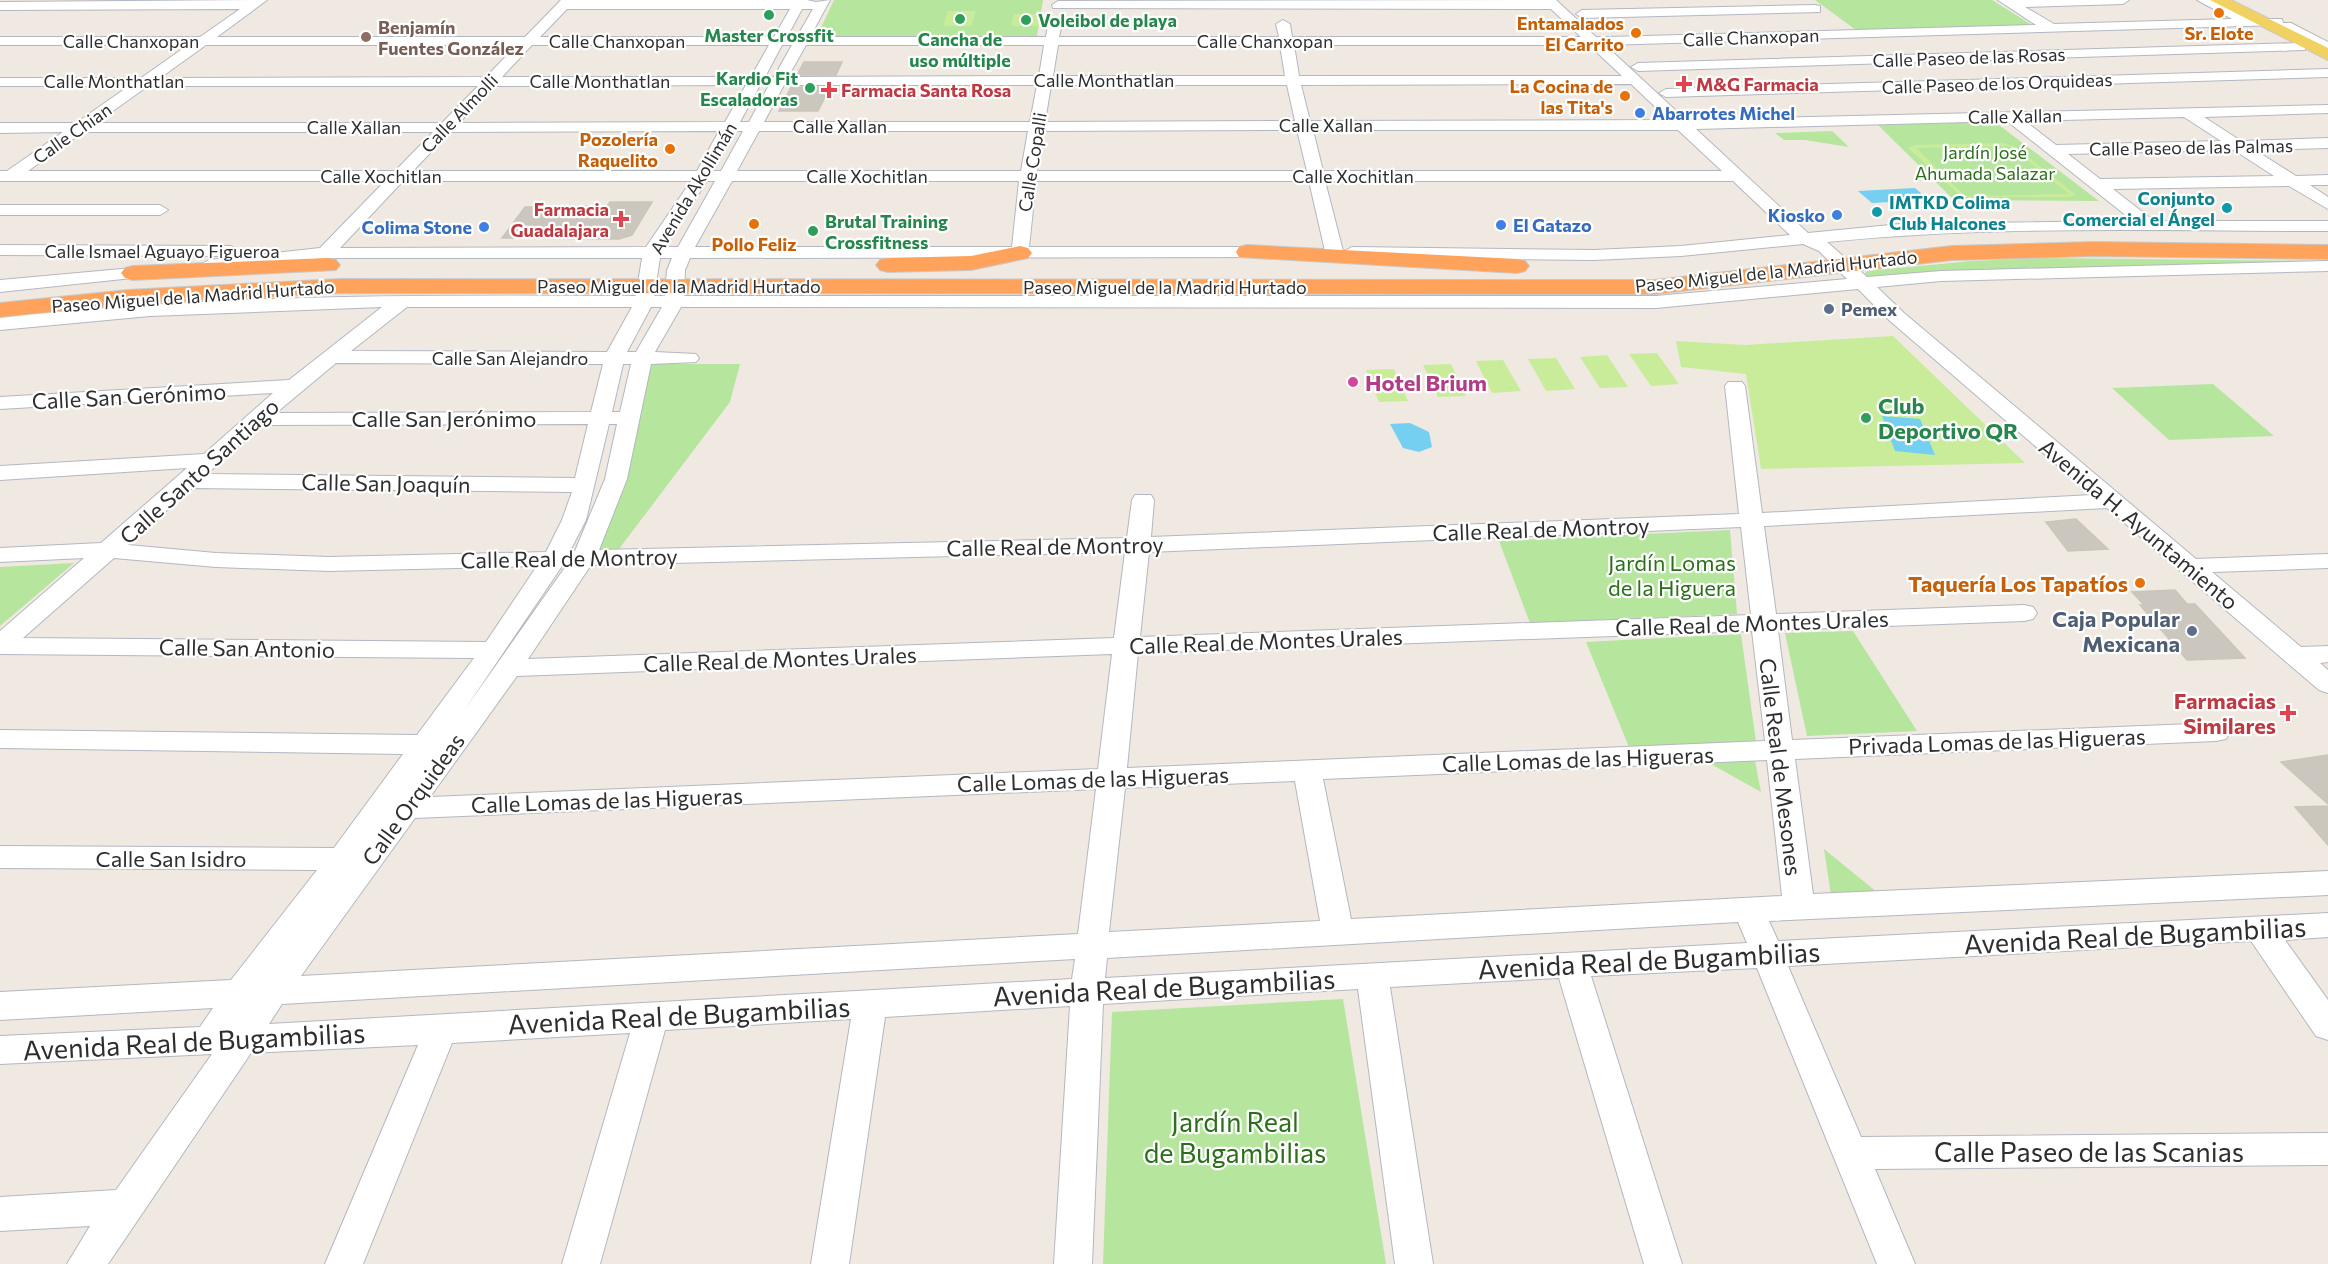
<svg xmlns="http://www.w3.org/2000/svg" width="2328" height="1264" font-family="Commissioner,sans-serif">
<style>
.green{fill:#b6e59e}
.pitch{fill:#c9ec9a;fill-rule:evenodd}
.water{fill:#75cff0}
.building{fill:#cbc7bf;stroke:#cbc5ba;stroke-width:1.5}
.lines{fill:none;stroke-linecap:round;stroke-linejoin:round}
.minor-casing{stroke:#b4b7c1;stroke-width:2}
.major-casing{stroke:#c9c9c9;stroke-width:2}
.highway-casing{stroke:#c9c9c9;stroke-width:2}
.minor{fill:#fff;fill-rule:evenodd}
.major{fill:#f2d163;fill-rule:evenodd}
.highway{fill:#ffa35c;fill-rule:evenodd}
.food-dot{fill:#e8710a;stroke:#fff;stroke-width:2}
.leisure-dot{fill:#2e9e5b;stroke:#fff;stroke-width:2}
.education-dot{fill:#8d6e63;stroke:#fff;stroke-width:2}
.health-dot{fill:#e0444e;stroke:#fff;stroke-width:2}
.shop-dot{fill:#3f7fe0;stroke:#fff;stroke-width:2}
.culture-dot{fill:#0f9aa8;stroke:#fff;stroke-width:2}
.service-dot{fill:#5c6f8a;stroke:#fff;stroke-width:2}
.hotel-dot{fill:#d1479c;stroke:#fff;stroke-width:2}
.labels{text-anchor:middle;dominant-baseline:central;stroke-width:4.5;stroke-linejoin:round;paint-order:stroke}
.far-leisure-label{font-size:18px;font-weight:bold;fill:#27864d;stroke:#fff;text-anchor:start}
.far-food-label{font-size:18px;font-weight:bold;fill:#c56008;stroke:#fff;text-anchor:end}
.far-education-label{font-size:18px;font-weight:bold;fill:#785e54;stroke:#fff;text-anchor:start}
.far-street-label{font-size:18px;fill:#2e2e2e;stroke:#fff}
.far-health-label{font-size:18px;font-weight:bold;fill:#be3a42;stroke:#fff;text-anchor:start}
.far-shop-label{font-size:18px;font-weight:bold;fill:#366cbe;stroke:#fff;text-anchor:start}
.far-park-label{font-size:18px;fill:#2c6e1b;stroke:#fff}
.far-culture-label{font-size:18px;font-weight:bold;fill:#0d838f;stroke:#fff;text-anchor:end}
.far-service-label{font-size:18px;font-weight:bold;fill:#4e5e75;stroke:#fff;text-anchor:start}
.hotel-label{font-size:22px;font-weight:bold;fill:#b23c85;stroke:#fff;text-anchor:start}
.street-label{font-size:22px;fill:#2e2e2e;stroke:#fff}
.leisure-label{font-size:22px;font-weight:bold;fill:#27864d;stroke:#fff;text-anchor:start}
.park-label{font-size:22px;fill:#2c6e1b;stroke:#fff}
.food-label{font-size:22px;font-weight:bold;fill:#c56008;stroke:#fff;text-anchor:end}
.service-label{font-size:22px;font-weight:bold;fill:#4e5e75;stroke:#fff;text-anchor:end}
.health-label{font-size:22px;font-weight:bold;fill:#be3a42;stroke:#fff;text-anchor:end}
.near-street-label{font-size:27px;fill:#2e2e2e;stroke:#fff}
.near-park-label{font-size:27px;fill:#2c6e1b;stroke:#fff}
</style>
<rect width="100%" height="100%" fill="#efe9e1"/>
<path class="green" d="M 834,0 L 1043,0 L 1037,36 L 817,36 Z
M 1815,0 L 1992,0 L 2032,25 L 1856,30 Z
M 1995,122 L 2099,201 L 1954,200 L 1878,125 Z
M 1832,131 L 1849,147 L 1805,140 L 1784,140 L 1775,133 Z
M 2043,258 L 2321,261 L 2164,269 L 1994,269 L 1877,279 L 1864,275 L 1867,271 L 1972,261 Z
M 648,364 L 740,364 L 730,402 L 616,553 L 598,553 L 625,481 Z
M 2213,384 L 2274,436 L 2169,440 L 2112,388 Z
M 1730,530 L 1737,614 L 1530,623 L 1499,541 Z
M 74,563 L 0,626 L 0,567 Z
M 1853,631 L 1917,731 L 1807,736 L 1785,633 Z
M 1741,634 L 1756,742 L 1629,747 L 1586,642 Z
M 1755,761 L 1761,792 L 1709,763 Z
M 1824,849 L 1878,893 L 1831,895 Z
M 1343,999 L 1386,1264 L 1103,1264 L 1112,1012 Z"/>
<path class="pitch" d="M 948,11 L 976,11 L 971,26 L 943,26 Z
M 1014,14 L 1041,14 L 1039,26 L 1011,26 Z
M 2003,143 L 2016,147 L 2076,195 L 2069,197 L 1962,197 L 1908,148 L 1915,145 ZM 2009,146 L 2069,194 L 1965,196 L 1916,148 Z
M 1893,336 L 2025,463 L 1761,469 L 1746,374 L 1681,367 L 1676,341 L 1745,345 Z
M 1657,353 L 1679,384 L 1651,386 L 1629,354 Z
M 1607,355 L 1628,387 L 1600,388 L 1580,357 Z
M 1556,358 L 1575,389 L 1546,391 L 1528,359 Z
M 1503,360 L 1521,391 L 1492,393 L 1476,361 Z
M 1451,364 L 1466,396 L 1438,397 L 1423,365 Z
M 1394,369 L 1408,401 L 1379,402 L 1366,370 Z"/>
<path class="water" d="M 1915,188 L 1929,200 L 1872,203 L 1858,191 Z
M 1882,416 L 1920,419 L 1935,455 L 1895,451 Z
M 1410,423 L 1429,432 L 1432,447 L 1419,452 L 1403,448 L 1390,424 Z"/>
<path class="building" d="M 804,62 L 842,62 L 836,75 L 797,75 Z
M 791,87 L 830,87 L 818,111 L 779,111 Z
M 610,202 L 652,202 L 632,235 L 619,239 L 502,238 L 525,207 L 607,206 Z
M 2076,519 L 2108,549 L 2068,551 L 2046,522 Z
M 2175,590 L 2187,604 L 2195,604 L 2245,658 L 2187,660 L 2140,605 L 2144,605 L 2132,592 Z
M 2328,755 L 2328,804 L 2281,762 Z
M 2328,806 L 2328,845 L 2295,807 Z"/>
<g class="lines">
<g class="minor-casing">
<path id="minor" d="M 253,0 L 267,0 L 217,37 L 525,37 L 561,0 L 807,0 L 816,2 L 830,0 L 810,37 L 1046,37 L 1048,24 L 1055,20 L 1062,24 L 1059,37 L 1279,37 L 1276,24 L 1283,20 L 1290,24 L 1292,37 L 1581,37 L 1551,9 L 1053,8 L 1052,5 L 1058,1 L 1556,0 L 1596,37 L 1608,37 L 2036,25 L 1998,0 L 2129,0 L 2123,4 L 2025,7 L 2054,24 L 2232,19 L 2197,0 L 2213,0 L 2251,19 L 2282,19 L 2283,23 L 2291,23 L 2328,42 L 2328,51 L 2281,29 L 2280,25 L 1605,45 L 1686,120 L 2328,105 L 2328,113 L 2204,117 L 2241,141 L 2328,138 L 2328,148 L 2255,150 L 2296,176 L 2328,175 L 2328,185 L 2310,185 L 2328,197 L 2328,209 L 2289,186 L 2113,189 L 2154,221 L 2328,221 L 2328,231 C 2161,231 1993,225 1827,242 L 1867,277 L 1941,271 L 2328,261 L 2328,271 L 1941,281 L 1877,287 L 1904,313 L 2196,559 L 2328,554 L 2328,568 L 2212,572 L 2301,647 L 2328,646 L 2328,662 L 2320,663 L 2328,670 L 2328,693 L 2319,690 L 2107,508 L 1764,526 L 1776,614 L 2024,605 L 2033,607 L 2037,613 L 2033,619 L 2024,621 L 1778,630 L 1792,740 L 2216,723 L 2226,725 L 2230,732 L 2226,739 L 2216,741 L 1795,759 L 1813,894 L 2328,871 L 2328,895 L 1769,921 L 1778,941 L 2328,913 L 2328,937 L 2285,940 L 2328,1000 L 2328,1040 L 2316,1036 L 2251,941 L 1788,966 L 1861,1137 L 2328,1133 L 2328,1165 L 1875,1169 L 1915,1264 L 1877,1264 L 1757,968 L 1591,976 L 1682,1264 L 1644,1264 L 1559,978 L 1390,987 L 1433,1264 L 1395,1264 L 1358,989 L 1103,1004 L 1092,1264 L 1054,1264 L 1070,1006 L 885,1017 L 849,1264 L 811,1264 L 851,1019 L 665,1030 L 600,1264 L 562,1264 L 630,1033 L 452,1043 L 363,1264 L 325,1264 L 418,1045 L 251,1053 L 108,1264 L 67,1264 L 90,1226 L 0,1231 L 0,1197 L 116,1190 L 212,1054 L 0,1064 L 0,1036 L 200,1027 L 213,1008 L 0,1020 L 0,992 L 231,980 L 317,870 L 0,868 L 0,846 L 334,848 L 403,754 L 0,748 L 0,730 L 417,735 L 474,658 L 0,654 L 0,631 L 84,558 L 0,562 L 0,548 L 101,543 L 187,468 L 0,480 L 0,466 L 204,454 L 273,393 L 0,409 L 0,397 L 289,380 L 382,307 L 150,316 L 0,330 L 0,318 C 211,294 424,295 636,296 L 642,258 L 325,258 L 209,270 L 200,265 L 209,260 L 320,248 L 385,181 L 0,181 L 0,171 L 7,171 L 63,132 L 0,133 L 0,123 L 76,123 L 129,86 L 0,86 L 0,78 L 141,78 L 188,45 L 0,45 L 0,37 L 200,37 L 240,9 L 0,10 L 0,2 ZM 567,9 L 790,9 L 774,37 L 540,37 ZM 802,9 L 813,9 L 797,37 L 787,37 ZM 206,45 L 517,45 L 486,77 L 160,78 ZM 532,45 L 769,45 L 751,77 L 502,77 ZM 782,45 L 792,45 L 774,77 L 765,77 ZM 806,45 L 1044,45 L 1039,76 L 788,77 ZM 1058,45 L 1280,45 L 1285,76 L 1053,76 ZM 1294,45 L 1589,45 L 1622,76 L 1299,76 ZM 1631,84 L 1669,120 L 1310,121 L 1301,85 ZM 746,85 L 725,122 L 459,123 L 494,86 ZM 760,85 L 769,85 L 749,122 L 740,122 ZM 784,85 L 1037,85 L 1030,122 L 764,122 ZM 1051,85 L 1287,85 L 1295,121 L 1045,122 ZM 148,86 L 478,86 L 442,123 L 96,123 ZM 2184,117 L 2221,141 L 2056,145 L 2025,121 ZM 2007,121 L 2133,221 L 1901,224 L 1808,233 L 1696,129 ZM 1297,130 L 1307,171 L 1037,171 L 1044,131 ZM 1313,130 L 1678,130 L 1722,171 L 1323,171 ZM 719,131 L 697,171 L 413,171 L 450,132 ZM 735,131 L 743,131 L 721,171 L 713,171 ZM 759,131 L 1028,131 L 1021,171 L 737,171 ZM 83,132 L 433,132 L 395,171 L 28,171 ZM 2234,150 L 2274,176 L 2100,179 L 2068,154 ZM 403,181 L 691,181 L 646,247 L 340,248 ZM 707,181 L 715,181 L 678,247 L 664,247 ZM 732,181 L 1019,181 L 1012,247 L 695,247 ZM 1036,181 L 1309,181 L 1325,251 L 1334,256 L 1343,251 L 1325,181 L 1733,181 L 1790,235 L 1681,246 L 1594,250 L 1352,247 L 1343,252 L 1352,257 L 1594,260 L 1681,256 L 1803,244 L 1819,251 L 1847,279 L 1656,296 L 684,296 L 685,270 L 690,258 L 1270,257 L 1279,252 L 1270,247 L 1029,247 ZM 660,258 L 672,258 L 667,270 L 665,296 L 654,296 ZM 1858,289 L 1890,321 L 2092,495 L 1762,513 L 1745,386 L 1742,382 L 1728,382 L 1725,386 L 1739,514 L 1151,537 L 1154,500 L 1151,495 L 1135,495 L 1132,500 L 1127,538 L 599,550 L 627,479 L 651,364 L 696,362 L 699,358 L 696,354 L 655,352 L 681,307 L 1656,308 ZM 407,307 L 632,307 L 607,352 L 351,351 ZM 651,307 L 662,307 L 636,352 L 627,352 ZM 336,363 L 603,364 L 591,412 L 276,413 ZM 623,364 L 631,364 L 620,412 L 612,412 ZM 588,424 L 575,478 L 207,474 L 262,425 ZM 609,424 L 617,424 L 605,479 L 575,551 L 570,551 L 586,520 ZM 192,488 L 572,492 L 562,520 L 546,552 L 329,557 L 216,553 L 128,545 ZM 1741,527 L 1751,615 L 1140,637 L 1149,552 ZM 1125,552 L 1114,638 L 528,659 L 591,565 ZM 114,558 L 216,567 L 329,571 L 537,566 L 486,642 L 23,638 ZM 562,566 L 566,566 L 463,712 ZM 1752,631 L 1765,741 L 1127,768 L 1138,653 ZM 1112,654 L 1098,769 L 430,797 L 517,676 ZM 1767,760 L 1782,896 L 1351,919 L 1323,779 ZM 1295,781 L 1320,921 L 1109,932 L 1125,788 ZM 1096,789 L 1078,934 L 301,976 L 415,818 ZM 1738,922 L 1747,943 L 1105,978 L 1107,958 ZM 1075,959 L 1072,979 L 269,1024 L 282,1004 Z
M 1815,5 L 1820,6 L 1820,12 L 1582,18 L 1576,14 L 1582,10 Z
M 2300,43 L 2305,44 L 2305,50 L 1638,71 L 1631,67 L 1638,63 Z
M 2328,69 L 2328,77 L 1666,97 L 1659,93 L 1666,89 Z
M 0,205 L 160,205 L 168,210 L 160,215 L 0,215 Z
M 0,245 L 231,246 L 240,251 L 231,256 L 0,255 Z
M 155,266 L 164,271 L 161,275 L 0,292 L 0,280 Z"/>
</g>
<g class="major-casing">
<path id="major" d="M 2210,0 L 2231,0 L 2328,48 L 2328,60 Z"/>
</g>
<g class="highway-casing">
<path id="highway" d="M 2093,242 L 2328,245 L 2328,259 L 2093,256 L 1952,260 L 1655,294 L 340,293 L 128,304 L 0,317 L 0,303 L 128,290 L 340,279 L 1655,280 L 1952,246 Z
M 1247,245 L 1517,259 L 1525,261 L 1529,266 L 1525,271 L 1517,273 L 1239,257 L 1236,252 L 1239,247 Z
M 1020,246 L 1028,248 L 1032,253 L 1028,258 L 971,270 L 888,272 L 880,270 L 876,265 L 880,260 L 888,258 L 971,256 Z
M 328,258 L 336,260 L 340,265 L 336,270 L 133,280 L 125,278 L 121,273 L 125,268 L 133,266 Z"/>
</g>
<use href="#minor" class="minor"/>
<use href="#major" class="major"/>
<use href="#highway" class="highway"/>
</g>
<g class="food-dot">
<circle cx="2219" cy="13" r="6"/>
<circle cx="1636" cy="33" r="6"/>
<circle cx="1625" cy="96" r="6"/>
<circle cx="670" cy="149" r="6"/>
<circle cx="754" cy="224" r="6"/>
<circle cx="2140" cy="583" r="6"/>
</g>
<g class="leisure-dot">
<circle cx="769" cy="15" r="6"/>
<circle cx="960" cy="19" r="6"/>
<circle cx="1026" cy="20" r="6"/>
<circle cx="810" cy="88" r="6"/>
<circle cx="813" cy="231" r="6"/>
<circle cx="1866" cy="418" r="6"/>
</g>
<circle class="education-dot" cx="366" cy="37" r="6"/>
<g class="health-dot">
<path d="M1681 75h6v6h6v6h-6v6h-6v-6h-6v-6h6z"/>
<path d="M826 81h6v6h6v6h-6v6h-6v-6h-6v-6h6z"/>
<path d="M618 210h6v6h6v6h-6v6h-6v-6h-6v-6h6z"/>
<path d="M2285 704h6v6h6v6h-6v6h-6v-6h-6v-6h6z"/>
</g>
<g class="shop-dot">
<circle cx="1640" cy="113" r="6"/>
<circle cx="1837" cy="215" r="6"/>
<circle cx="1501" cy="225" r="6"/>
<circle cx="484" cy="227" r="6"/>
</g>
<g class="culture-dot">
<circle cx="2227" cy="208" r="6"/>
<circle cx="1877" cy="212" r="6"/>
</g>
<g class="service-dot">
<circle cx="1829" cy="309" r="6"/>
<circle cx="2192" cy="631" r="6"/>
</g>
<circle class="hotel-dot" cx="1353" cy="382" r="6"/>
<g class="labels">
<g class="far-leisure-label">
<text x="1038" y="20">Voleibol de playa</text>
<text x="769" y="35" text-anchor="middle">Master Crossfit</text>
<text x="960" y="39" text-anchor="middle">Cancha de<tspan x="960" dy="21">uso múltiple</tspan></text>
<text x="798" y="78" text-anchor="end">Kardio Fit<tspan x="798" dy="21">Escaladoras</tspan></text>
<text x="825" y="221">Brutal Training<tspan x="825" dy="21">Crossfitness</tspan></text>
</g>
<g class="far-food-label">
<text x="1624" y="23">Entamalados<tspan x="1624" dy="21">El Carrito</tspan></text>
<text x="2219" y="33" text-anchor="middle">Sr. Elote</text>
<text x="1613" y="86">La Cocina de<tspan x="1613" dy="21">las Tita's</tspan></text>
<text x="658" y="139">Pozolería<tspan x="658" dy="21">Raquelito</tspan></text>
<text x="754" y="244" text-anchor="middle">Pollo Feliz</text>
</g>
<g class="far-education-label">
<text x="378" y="27">Benjamín<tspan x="378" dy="21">Fuentes González</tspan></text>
</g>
<g class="far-street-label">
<text transform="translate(1751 37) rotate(-2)">Calle Chanxopan</text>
<text x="131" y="41">Calle Chanxopan</text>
<text x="617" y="41">Calle Chanxopan</text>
<text x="1265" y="41">Calle Chanxopan</text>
<text transform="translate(1969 57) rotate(-2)">Calle Paseo de las Rosas</text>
<text x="1104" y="80">Calle Monthatlan</text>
<text x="114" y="81">Calle Monthatlan</text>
<text x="600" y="81">Calle Monthatlan</text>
<text transform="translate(1997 83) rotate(-2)">Calle Paseo de los Orquideas</text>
<text transform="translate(459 113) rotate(-46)">Calle Almolli</text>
<text transform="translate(2015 116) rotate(-1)">Calle Xallan</text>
<text x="1326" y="125">Calle Xallan</text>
<text x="840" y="126">Calle Xallan</text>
<text x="354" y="127">Calle Xallan</text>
<text transform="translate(72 133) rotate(-35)">Calle Chian</text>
<text transform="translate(2191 147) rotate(-1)">Calle Paseo de las Palmas</text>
<text transform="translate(1032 162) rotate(-81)">Calle Copalli</text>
<text x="381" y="176">Calle Xochitlan</text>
<text x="867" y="176">Calle Xochitlan</text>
<text x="1353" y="176">Calle Xochitlan</text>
<text transform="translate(693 188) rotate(-59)">Avenida Akollimán</text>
<text x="162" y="251">Calle Ismael Aguayo Figueroa</text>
<text transform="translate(1776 271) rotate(-6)">Paseo Miguel de la Madrid Hurtado</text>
<text x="679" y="286">Paseo Miguel de la Madrid Hurtado</text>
<text x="1165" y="287">Paseo Miguel de la Madrid Hurtado</text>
<text transform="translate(193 296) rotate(-4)">Paseo Miguel de la Madrid Hurtado</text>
<text x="510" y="358">Calle San Alejandro</text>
</g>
<g class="far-health-label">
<text x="1696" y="84">M&amp;G Farmacia</text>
<text x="841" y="90">Farmacia Santa Rosa</text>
<text x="609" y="209" text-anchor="end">Farmacia<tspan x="609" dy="21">Guadalajara</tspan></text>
</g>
<g class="far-shop-label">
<text x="1652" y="113">Abarrotes Michel</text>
<text x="1825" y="215" text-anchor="end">Kiosko</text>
<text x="1513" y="225">El Gatazo</text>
<text x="472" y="227" text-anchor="end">Colima Stone</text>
</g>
<g class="far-park-label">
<text x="1985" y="152">Jardín José<tspan x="1985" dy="21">Ahumada Salazar</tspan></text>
</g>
<g class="far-culture-label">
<text x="2215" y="198">Conjunto<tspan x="2215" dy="21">Comercial el Ángel</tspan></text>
<text x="1889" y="202" text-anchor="start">IMTKD Colima<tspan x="1889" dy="21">Club Halcones</tspan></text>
</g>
<g class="far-service-label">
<text x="1841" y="309">Pemex</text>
</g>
<g class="hotel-label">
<text x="1365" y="382">Hotel Brium</text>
</g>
<g class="street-label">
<text transform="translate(129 396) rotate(-3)">Calle San Gerónimo</text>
<text x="444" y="418">Calle San Jerónimo</text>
<text transform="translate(199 471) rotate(-42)">Calle Santo Santiago</text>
<text transform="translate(386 483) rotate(1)">Calle San Joaquín</text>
<text transform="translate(2139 524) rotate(40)">Avenida H. Ayuntamiento</text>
<text transform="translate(1541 529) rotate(-2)">Calle Real de Montroy</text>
<text transform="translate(1055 546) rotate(-1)">Calle Real de Montroy</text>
<text transform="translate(569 558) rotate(-1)">Calle Real de Montroy</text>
<text transform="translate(1752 623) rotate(-2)">Calle Real de Montes Urales</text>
<text transform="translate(1266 641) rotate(-2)">Calle Real de Montes Urales</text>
<text transform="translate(247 648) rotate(1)">Calle San Antonio</text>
<text transform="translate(780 659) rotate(-2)">Calle Real de Montes Urales</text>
<text transform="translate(1997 741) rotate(-2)">Privada Lomas de las Higueras</text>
<text transform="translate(1578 759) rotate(-2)">Calle Lomas de las Higueras</text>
<text transform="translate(1781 767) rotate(83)">Calle Real de Mesones</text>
<text transform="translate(1093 779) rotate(-2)">Calle Lomas de las Higueras</text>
<text transform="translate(413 799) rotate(-54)">Calle Orquideas</text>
<text transform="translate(607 800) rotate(-2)">Calle Lomas de las Higueras</text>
<text x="171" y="858">Calle San Isidro</text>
</g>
<g class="leisure-label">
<text x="1878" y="405">Club<tspan x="1878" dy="25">Deportivo QR</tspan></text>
</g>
<g class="park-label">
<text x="1672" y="562">Jardín Lomas<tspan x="1672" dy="25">de la Higuera</tspan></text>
</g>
<g class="food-label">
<text x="2128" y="583">Taquería Los Tapatíos</text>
</g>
<g class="service-label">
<text x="2180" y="618">Caja Popular<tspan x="2180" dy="25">Mexicana</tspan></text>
</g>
<g class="health-label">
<text x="2276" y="700">Farmacias<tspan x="2276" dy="25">Similares</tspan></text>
</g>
<g class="near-street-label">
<text transform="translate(2135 935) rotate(-3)">Avenida Real de Bugambilias</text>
<text transform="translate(1649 960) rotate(-3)">Avenida Real de Bugambilias</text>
<text transform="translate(1164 987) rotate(-3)">Avenida Real de Bugambilias</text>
<text transform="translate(679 1015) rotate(-3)">Avenida Real de Bugambilias</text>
<text transform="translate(194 1041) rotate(-3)">Avenida Real de Bugambilias</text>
<text x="2089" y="1151">Calle Paseo de las Scanias</text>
</g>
<g class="near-park-label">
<text x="1235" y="1121">Jardín Real<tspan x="1235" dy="31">de Bugambilias</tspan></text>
</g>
</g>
</svg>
